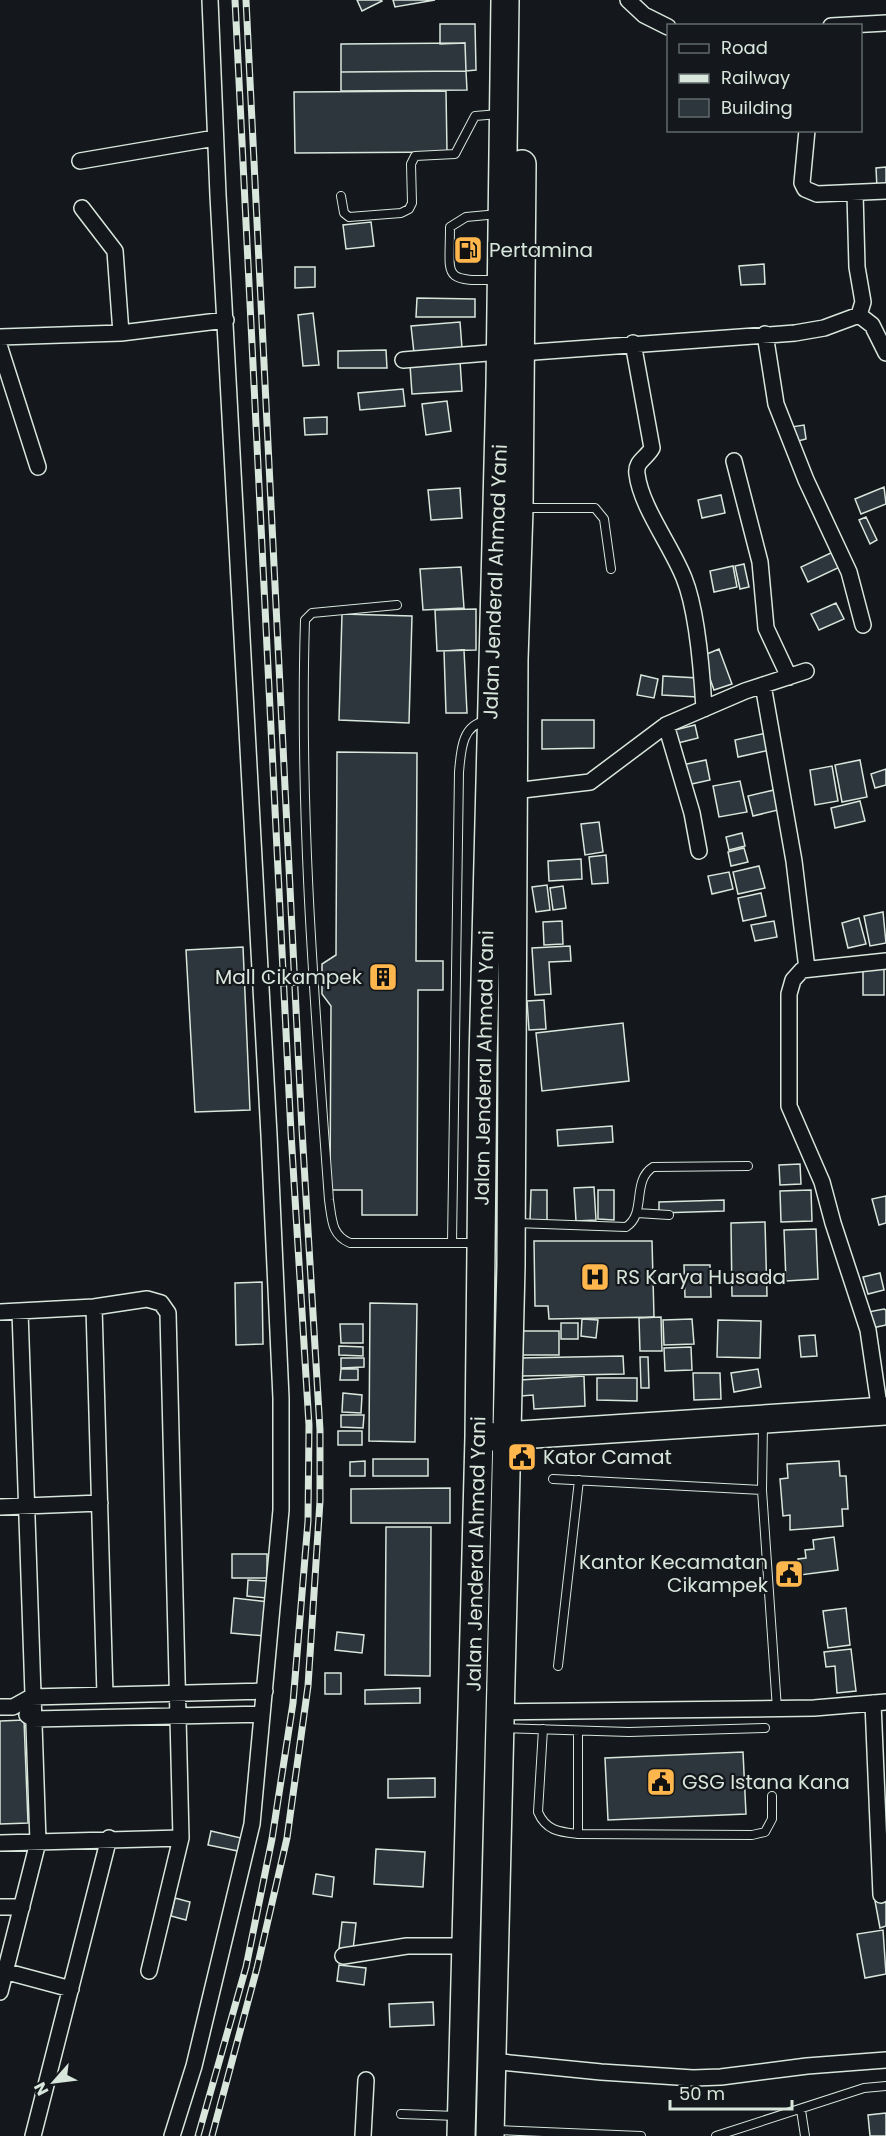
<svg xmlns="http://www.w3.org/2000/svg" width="886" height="2136" font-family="Poppins,sans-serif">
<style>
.building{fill:#2c363c;stroke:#d8e6dc;stroke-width:1.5}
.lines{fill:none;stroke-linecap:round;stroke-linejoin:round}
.lane-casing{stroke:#d8e6dc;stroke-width:10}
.street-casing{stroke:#d8e6dc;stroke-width:18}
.highway-casing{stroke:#d8e6dc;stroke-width:30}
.lane{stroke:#14181c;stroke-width:8}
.street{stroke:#14181c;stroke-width:15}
.highway{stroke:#14181c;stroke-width:27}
.rail-casing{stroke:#d8e6dc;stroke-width:7}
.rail{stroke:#14181c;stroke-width:4.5;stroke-dasharray:14;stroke-linecap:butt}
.labels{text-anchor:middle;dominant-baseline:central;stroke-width:4.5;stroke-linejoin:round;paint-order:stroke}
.poi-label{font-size:20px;fill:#d8e6dc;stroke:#14181c;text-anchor:start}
.street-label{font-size:20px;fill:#d8e6dc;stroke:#14181c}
</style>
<rect width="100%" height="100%" fill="#14181c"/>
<path class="building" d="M 357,0 L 381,0 L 382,1 L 362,11 Z
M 393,0 L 435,0 L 395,7 Z
M 440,24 L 475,24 L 476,70 L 466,71 L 465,43 L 440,44 Z
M 465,43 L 466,71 L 341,72 L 341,44 Z
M 466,71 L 467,90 L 341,91 L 341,72 Z
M 446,91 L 447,152 L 295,153 L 294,92 Z
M 886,167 L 886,188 L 877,188 L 876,168 Z
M 371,222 L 374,246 L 346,249 L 343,225 Z
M 764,264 L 765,284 L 741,285 L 739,266 Z
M 295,267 L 315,267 L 315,287 L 295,288 Z
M 417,298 L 475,299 L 475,317 L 416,317 Z
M 313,313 L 319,365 L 303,366 L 298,315 Z
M 460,322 L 462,348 L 414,353 L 411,326 Z
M 386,350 L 387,368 L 338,368 L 338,351 Z
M 460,361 L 462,391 L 412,394 L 410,365 Z
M 403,389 L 405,406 L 360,410 L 358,393 Z
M 447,401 L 451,431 L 426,435 L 422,404 Z
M 327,417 L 327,434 L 305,435 L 304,418 Z
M 804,425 L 806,439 L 794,442 L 791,427 Z
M 884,487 L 886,504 L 861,514 L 855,499 Z
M 460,488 L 462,518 L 431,520 L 428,490 Z
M 721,495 L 725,513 L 702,518 L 698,500 Z
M 866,517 L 877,540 L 870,544 L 859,520 Z
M 835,551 L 842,566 L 808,582 L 801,567 Z
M 744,564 L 749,587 L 740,589 L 735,566 Z
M 733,566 L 737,587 L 714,592 L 710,571 Z
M 461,567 L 464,608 L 423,610 L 420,569 Z
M 836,603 L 844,619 L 819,630 L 811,614 Z
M 476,609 L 476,650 L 437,651 L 435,610 Z
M 342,614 L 412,616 L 409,723 L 339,720 Z
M 719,649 L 732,684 L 714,690 L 702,656 Z
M 464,650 L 467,713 L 446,713 L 444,651 Z
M 641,675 L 658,679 L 654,698 L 637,695 Z
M 663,676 L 698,678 L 697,697 L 662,695 Z
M 542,720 L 594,720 L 594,748 L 542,749 Z
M 695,725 L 698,738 L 674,744 L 671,731 Z
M 766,733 L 770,750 L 738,757 L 735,740 Z
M 337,752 L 417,753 L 416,961 L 443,961 L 443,990 L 418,990 L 417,1215 L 362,1215 L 362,1190 L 330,1190 L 331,1006 L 322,994 L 322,964 L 336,955 Z
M 706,760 L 710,780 L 687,785 L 682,765 Z
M 860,760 L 867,797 L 842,802 L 835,765 Z
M 832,766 L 838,801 L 815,805 L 810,770 Z
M 886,769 L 886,785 L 875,788 L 871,774 Z
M 740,781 L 747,812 L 719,817 L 713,786 Z
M 774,790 L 778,810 L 753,816 L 748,796 Z
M 860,801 L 865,821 L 835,828 L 831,808 Z
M 599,822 L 603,852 L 585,855 L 581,824 Z
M 742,833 L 745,846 L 729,850 L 726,837 Z
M 744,848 L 748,862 L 731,866 L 728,852 Z
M 606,855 L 608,883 L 592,884 L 589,857 Z
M 581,859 L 582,879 L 549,881 L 548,861 Z
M 759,866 L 765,888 L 738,894 L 733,872 Z
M 729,872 L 733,889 L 712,894 L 708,876 Z
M 547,885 L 550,910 L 536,912 L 532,887 Z
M 563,886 L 566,908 L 553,910 L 550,888 Z
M 761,893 L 766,916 L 743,921 L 738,898 Z
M 883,912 L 886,943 L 870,946 L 864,916 Z
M 859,918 L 866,944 L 848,948 L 842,923 Z
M 562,921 L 563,944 L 544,945 L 543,922 Z
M 774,921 L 777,937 L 755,941 L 751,925 Z
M 570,946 L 571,961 L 549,962 L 551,994 L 535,995 L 532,948 Z
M 243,947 L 250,1110 L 195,1112 L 186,950 Z
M 863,966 L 884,967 L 884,995 L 863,995 Z
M 544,1000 L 546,1029 L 529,1030 L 527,1001 Z
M 623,1023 L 629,1081 L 542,1091 L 536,1033 Z
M 612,1126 L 613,1142 L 558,1146 L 557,1130 Z
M 800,1164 L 801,1184 L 780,1185 L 779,1165 Z
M 594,1187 L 596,1220 L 576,1221 L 574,1188 Z
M 531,1190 L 547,1190 L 547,1221 L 530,1221 Z
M 598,1190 L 614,1190 L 614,1220 L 598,1219 Z
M 811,1190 L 812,1221 L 781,1222 L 780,1191 Z
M 886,1196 L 886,1223 L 879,1225 L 872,1199 Z
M 724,1200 L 724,1211 L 659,1213 L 659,1202 Z
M 765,1222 L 767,1296 L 732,1296 L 731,1223 Z
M 816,1229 L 818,1279 L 786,1281 L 784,1230 Z
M 534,1241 L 652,1241 L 654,1317 L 549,1319 L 548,1306 L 535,1306 Z
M 684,1265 L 710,1265 L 711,1297 L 685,1297 Z
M 880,1273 L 884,1290 L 868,1294 L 863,1277 Z
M 262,1282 L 263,1344 L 236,1345 L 235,1283 Z
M 370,1303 L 417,1304 L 415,1442 L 369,1441 Z
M 884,1309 L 886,1310 L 886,1325 L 872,1328 L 868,1312 Z
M 661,1317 L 662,1351 L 640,1351 L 639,1318 Z
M 582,1319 L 598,1320 L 596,1338 L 581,1336 Z
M 692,1319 L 694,1344 L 664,1345 L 663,1320 Z
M 718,1320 L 761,1321 L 760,1358 L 717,1357 Z
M 561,1323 L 578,1323 L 578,1339 L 561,1339 Z
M 340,1324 L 363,1324 L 363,1343 L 341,1343 Z
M 519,1331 L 559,1331 L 559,1355 L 519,1355 Z
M 815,1335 L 817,1356 L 801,1357 L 799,1336 Z
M 339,1346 L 363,1347 L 363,1356 L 339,1355 Z
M 691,1347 L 692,1370 L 665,1371 L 664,1348 Z
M 623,1356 L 624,1374 L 521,1376 L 520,1358 Z
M 640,1357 L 648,1357 L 649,1388 L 641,1388 Z
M 341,1358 L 364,1358 L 364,1367 L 341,1368 Z
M 341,1369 L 358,1369 L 358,1380 L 340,1380 Z
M 758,1369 L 761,1387 L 734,1392 L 731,1373 Z
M 693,1373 L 720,1373 L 721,1399 L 694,1400 Z
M 584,1376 L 585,1406 L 534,1409 L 533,1395 L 521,1396 L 520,1380 Z
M 597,1378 L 637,1378 L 637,1401 L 597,1400 Z
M 343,1393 L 362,1395 L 361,1413 L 342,1412 Z
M 341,1415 L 364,1415 L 363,1428 L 341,1427 Z
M 338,1431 L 362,1431 L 362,1445 L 338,1445 Z
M 373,1459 L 428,1459 L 428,1476 L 373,1476 Z
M 365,1461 L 365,1476 L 350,1476 L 350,1462 Z
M 839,1461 L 840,1476 L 846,1476 L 848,1509 L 842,1509 L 843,1526 L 790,1530 L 790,1515 L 783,1516 L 780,1479 L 788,1478 L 787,1464 Z
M 450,1488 L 450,1523 L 351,1523 L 351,1489 Z
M 386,1527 L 431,1527 L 430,1676 L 385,1675 Z
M 834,1537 L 838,1570 L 800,1575 L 798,1559 L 806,1558 L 805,1550 L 814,1549 L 813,1540 Z
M 232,1554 L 267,1554 L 267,1578 L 232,1578 Z
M 248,1580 L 267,1581 L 266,1598 L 247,1596 Z
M 234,1598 L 269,1602 L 266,1636 L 231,1633 Z
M 846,1608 L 850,1645 L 828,1648 L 823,1611 Z
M 337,1632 L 364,1635 L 362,1653 L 335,1650 Z
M 851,1649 L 856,1691 L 837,1693 L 835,1666 L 826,1667 L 824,1652 Z
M 325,1673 L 341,1673 L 341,1694 L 325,1694 Z
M 420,1688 L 420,1703 L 365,1704 L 365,1690 Z
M 24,1720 L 28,1823 L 0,1824 L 0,1721 Z
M 743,1752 L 746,1814 L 608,1820 L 605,1758 Z
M 435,1778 L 435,1797 L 388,1798 L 388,1779 Z
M 211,1831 L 241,1838 L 238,1851 L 208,1845 Z
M 376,1849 L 425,1852 L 423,1887 L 374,1884 Z
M 316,1874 L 334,1877 L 332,1897 L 313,1894 Z
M 175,1898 L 190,1902 L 186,1920 L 171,1916 Z
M 886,1899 L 886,1926 L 880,1928 L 875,1901 Z
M 342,1922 L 356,1923 L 353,1950 L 339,1948 Z
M 883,1930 L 886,1974 L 865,1978 L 857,1934 Z
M 339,1965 L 366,1968 L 364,1985 L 337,1981 Z
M 433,2002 L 434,2025 L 390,2027 L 389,2004 Z
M 886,2113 L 886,2136 L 870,2136 L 868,2115 Z"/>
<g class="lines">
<g class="lane-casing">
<path id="lane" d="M 341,196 L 344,213 L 349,217 L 401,213 L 409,209 L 412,203 L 411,164 L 415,156 L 455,154 L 475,116 L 499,114
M 497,280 C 441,281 450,278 450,227 L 466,217 L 498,214
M 524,508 L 595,508 L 604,519 L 611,569
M 397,605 L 312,613 L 305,620 C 299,814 315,1007 329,1200 C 332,1219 331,1235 350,1243 L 478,1243
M 637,1213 L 669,1215
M 516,1223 L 626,1227 C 647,1214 631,1181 653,1167 L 748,1166
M 452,1243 L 459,772 C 461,752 461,725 486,721
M 763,1423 L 762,1490 L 777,1709
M 553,1479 L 762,1490
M 558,1666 L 579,1480
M 503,1728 L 629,1732 L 765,1728
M 543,1729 L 538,1812 C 546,1831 560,1832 578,1834 L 752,1835 L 765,1832 L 772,1819 L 772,1796
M 578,1731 L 578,1834
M 801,2110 L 805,2136
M 401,2114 L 457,2116
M 495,2130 L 641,2136
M 716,2136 L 864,2088 L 886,2086"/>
</g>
<g class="street-casing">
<path id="street" d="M 628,0 L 644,15 L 668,27
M 831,26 L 886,23
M 807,130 L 802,183 L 805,189 L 817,194 L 886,191
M 80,161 L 215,138
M 82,208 L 115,251 L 121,333
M 859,315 L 872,325 L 886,353
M 765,334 L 776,404 L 806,480 L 849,572 L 863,625
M 0,337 L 121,333 L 226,320
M 633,343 L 652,448 C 647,458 635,461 637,474 C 641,507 671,545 684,578 C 697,610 702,673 704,709
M 0,348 L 38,467
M 520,353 L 795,333 L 824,328 L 859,315 L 863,302 L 857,267 L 855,193
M 403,360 L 500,352
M 734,461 L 760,562 L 766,628 L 789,677
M 763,685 L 794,861 L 807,969
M 666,725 L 692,813 L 699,851
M 514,791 L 590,782 L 666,725 L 745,691 L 806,671
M 94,1307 L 105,1695
M 0,1312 L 94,1307 L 147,1299 L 161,1303 L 168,1313 L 181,1838 L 149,1971
M 880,1412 L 868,1330 L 833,1223 L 822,1182 L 789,1106 L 789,994 L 793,980 L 802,970 L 886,961
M 0,1507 L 100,1503
M 873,1703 L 881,1895
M 0,1707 L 13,1707 L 31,1697 L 265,1691
M 498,1712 L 814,1708 L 886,1702
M 27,1715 L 33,1719 L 262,1714
M 0,1843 L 181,1838
M 0,1907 L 22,1907
M 343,1956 L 407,1946 L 466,1946
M 0,1970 L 71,1989
M 0,1992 L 38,1842 L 20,1311
M 491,2061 L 601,2072 L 693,2078 L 721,2077 L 807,2066 L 886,2060
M 33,2136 L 109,1838
M 172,2136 L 194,2066 L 252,1824 L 281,1510 L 281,1398 L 269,1135 L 218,195 L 210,0
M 363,2136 L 366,2080"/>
</g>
<g class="highway-casing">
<path id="highway" d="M 489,1437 L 886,1411
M 461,2136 L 479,1437 L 483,1060 L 500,385 L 505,0
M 490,2136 L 511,1266 L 514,659 L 519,509 L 522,164"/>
</g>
<use href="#lane" class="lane"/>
<use href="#street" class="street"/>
<use href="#highway" class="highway"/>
<g class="rail-casing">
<path id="rail" d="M 198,2136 L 246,1967 L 272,1839 L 293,1703 L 308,1521 L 309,1425 L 291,1133 L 235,0
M 212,2136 L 257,1968 L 287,1838 L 308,1686 L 320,1501 L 320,1430 L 302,1130 L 246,0"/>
</g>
<use href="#rail" class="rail"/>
</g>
<defs>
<g id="fuel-square" transform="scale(1.5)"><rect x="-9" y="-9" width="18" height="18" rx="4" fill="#ffb74d" stroke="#14181c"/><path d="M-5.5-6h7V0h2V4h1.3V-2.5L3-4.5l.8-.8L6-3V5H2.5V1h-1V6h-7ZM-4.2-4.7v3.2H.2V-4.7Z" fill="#111"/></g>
<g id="building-square" transform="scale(1.5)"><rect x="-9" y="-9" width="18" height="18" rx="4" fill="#ffb74d" stroke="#14181c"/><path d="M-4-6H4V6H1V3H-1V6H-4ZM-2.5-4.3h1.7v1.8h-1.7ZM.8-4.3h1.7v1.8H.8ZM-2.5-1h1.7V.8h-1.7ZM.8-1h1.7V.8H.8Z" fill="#111"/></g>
<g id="hospital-square" transform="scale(1.5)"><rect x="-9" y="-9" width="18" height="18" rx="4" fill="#ffb74d" stroke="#14181c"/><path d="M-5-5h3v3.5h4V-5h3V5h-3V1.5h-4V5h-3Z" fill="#111"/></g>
<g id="civic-square" transform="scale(1.5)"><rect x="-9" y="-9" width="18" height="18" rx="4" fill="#ffb74d" stroke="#14181c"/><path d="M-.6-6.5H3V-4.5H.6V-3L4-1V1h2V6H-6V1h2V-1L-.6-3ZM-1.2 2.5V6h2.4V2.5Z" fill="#111"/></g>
</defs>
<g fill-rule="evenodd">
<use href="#fuel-square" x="468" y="250"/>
<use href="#building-square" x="383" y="977"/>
<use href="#hospital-square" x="595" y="1277"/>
<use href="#civic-square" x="522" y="1457"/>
<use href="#civic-square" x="789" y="1574"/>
<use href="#civic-square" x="661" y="1782"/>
</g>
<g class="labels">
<g class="poi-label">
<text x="489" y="250">Pertamina</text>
<text x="362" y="977" text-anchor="end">Mall Cikampek</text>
<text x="616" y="1277">RS Karya Husada</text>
<text x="543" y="1457">Kator Camat</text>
<text x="768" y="1562" text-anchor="end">Kantor Kecamatan<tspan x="768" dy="23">Cikampek</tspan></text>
<text x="682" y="1782">GSG Istana Kana</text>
</g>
<g class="street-label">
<text transform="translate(495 582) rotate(-88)">Jalan Jenderal Ahmad Yani</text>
<text transform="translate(484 1068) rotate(-89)">Jalan Jenderal Ahmad Yani</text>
<text transform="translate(476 1554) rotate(-89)">Jalan Jenderal Ahmad Yani</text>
</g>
</g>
<rect x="667" y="24" width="195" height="108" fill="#14181c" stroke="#626a69" stroke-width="1.5"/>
<rect x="679" y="44" width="30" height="9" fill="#14181c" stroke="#626a69" stroke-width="1.5"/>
<text x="721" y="54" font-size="18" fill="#d8e6dc">Road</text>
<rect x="679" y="74" width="30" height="9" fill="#d8e6dc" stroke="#626a69" stroke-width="1.5"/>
<text x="721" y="84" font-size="18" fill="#d8e6dc">Railway</text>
<rect x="679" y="99" width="30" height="18" fill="#2c363c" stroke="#626a69" stroke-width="1.5"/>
<text x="721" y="114" font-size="18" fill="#d8e6dc">Building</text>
<g transform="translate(54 2082) rotate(242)" stroke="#14181c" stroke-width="4.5" paint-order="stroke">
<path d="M0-4.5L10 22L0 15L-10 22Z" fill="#d8e6dc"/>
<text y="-9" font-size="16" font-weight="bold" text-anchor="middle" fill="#d8e6dc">N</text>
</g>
<path d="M670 2100v9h122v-9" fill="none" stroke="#d8e6dc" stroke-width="3"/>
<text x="679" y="2100" font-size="18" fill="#d8e6dc" stroke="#14181c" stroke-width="4.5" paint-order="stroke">50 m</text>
</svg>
